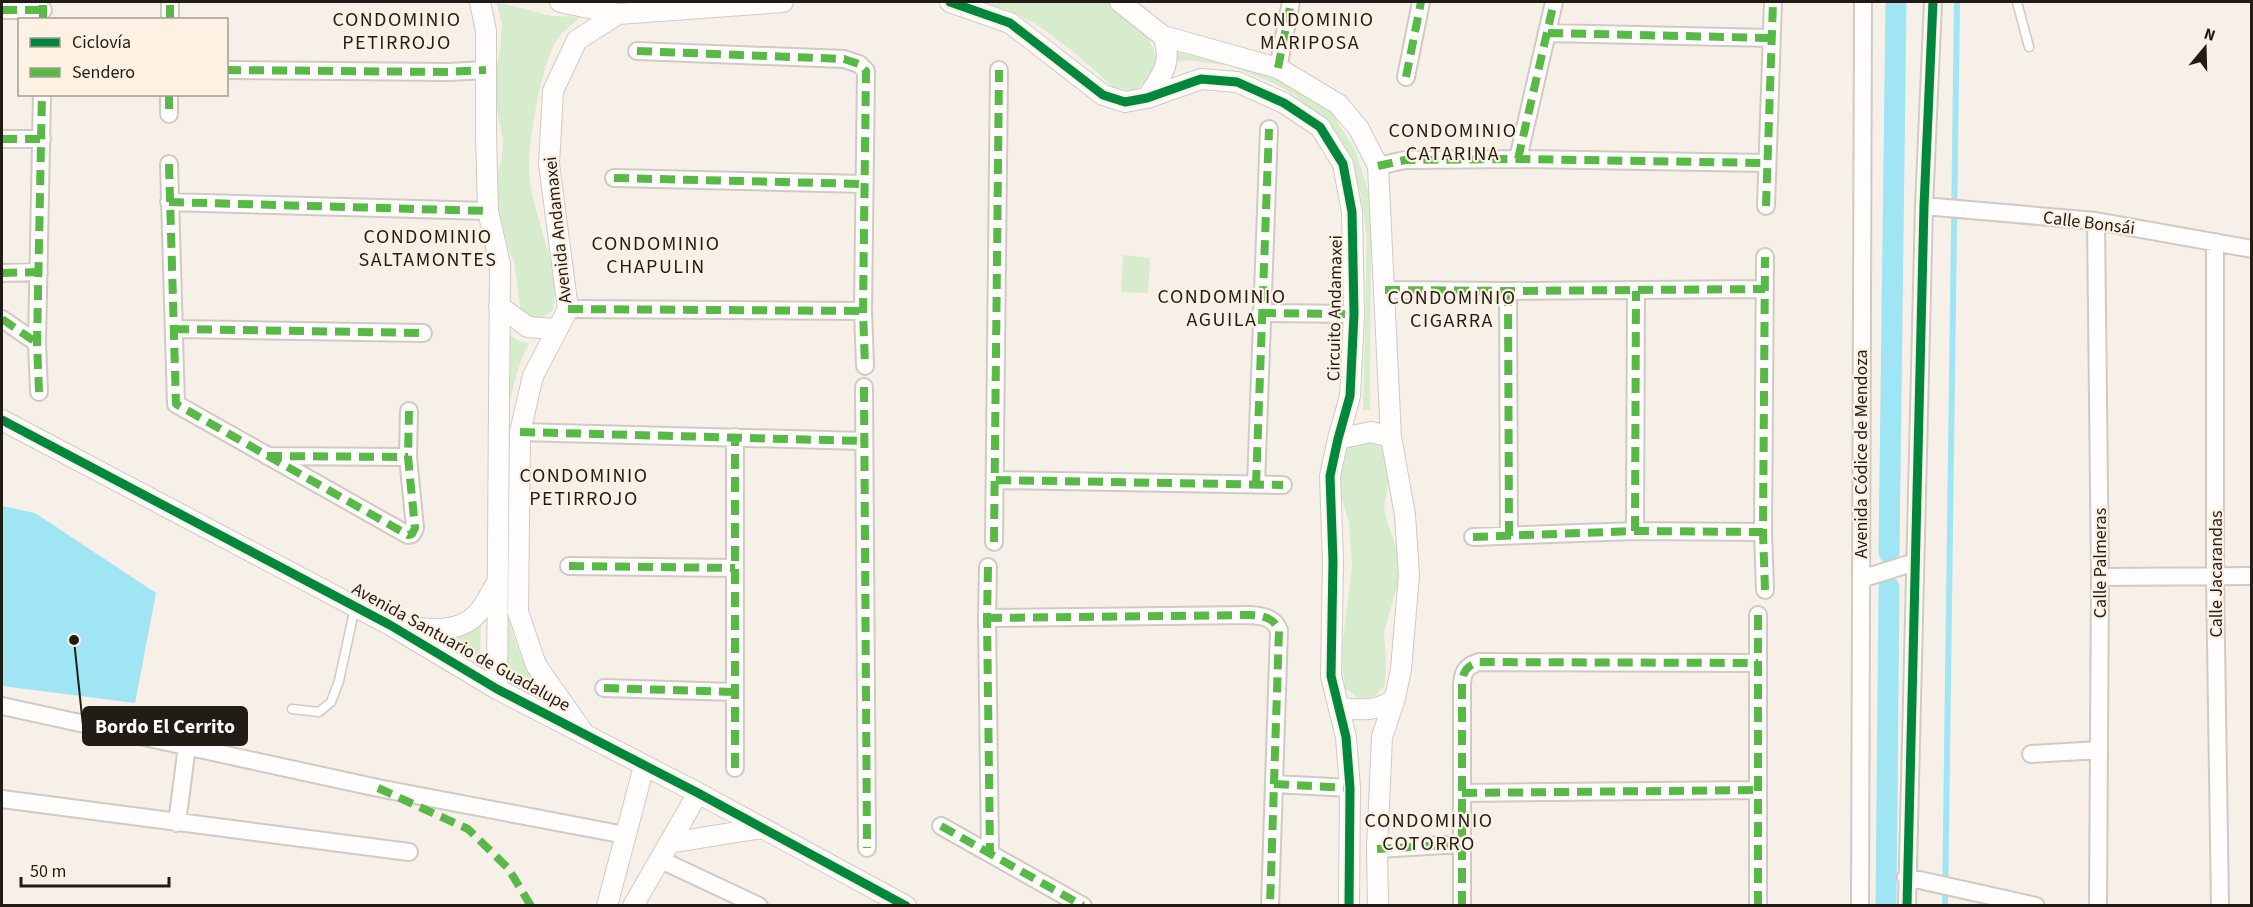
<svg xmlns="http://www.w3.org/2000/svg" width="2253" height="907" font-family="'Source Sans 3',sans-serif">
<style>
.green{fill:#d7eccc}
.water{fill:#a0e5f3}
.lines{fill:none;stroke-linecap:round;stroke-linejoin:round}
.stream{stroke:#a0e5f3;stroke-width:6}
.canal{stroke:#a0e5f3;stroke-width:21}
.service-casing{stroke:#cfcac3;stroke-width:11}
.minor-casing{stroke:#cfcac3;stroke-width:20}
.tertiary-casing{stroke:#cfcac3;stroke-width:22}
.service{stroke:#fefdfc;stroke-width:8}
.minor{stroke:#fefdfc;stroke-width:16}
.tertiary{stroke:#fefdfc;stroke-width:20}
.quiet{stroke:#58b947;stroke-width:8;stroke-dasharray:15 8;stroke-linecap:butt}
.cycleway-casing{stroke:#fdf1e3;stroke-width:13}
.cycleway{stroke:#00873e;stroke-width:9}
.labels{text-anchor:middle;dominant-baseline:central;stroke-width:4.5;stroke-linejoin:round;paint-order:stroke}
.street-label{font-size:18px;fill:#211c15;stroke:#fdf1e3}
.neighbourhood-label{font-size:20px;letter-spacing:1.5px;fill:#211c15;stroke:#fdf1e3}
.leader{fill:none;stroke:#211c15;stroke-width:2}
.callout-dot{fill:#211c15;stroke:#fdf1e3;stroke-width:2}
.callout{fill:#211c15;stroke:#211c15;stroke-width:2}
.callout-label{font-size:20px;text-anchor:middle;font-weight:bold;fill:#fff}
</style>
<rect width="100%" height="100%" fill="#f7f0e9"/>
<path class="green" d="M 496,2 L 552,16 L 580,17 C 572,25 560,33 555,43 C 541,67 529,139 529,168 C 529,182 533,199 537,213 C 545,246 560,276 553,310 C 542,320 534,320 521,312 L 514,262 L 493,211 L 493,190 L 501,161 L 503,142 L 493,88 L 500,50 L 502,23 Z
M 984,2 L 1112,2 C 1140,28 1180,56 1135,91 L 1113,87 L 1075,53 L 1039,26 L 1011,11 Z
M 1177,52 L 1284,78 L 1308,92 L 1331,111 L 1356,152 L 1369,194 L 1371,235 L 1370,410 L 1363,410 L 1367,237 L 1361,195 L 1351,166 L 1319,115 L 1293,94 L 1269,81 L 1230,66 L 1188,60 L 1177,62 Z
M 1123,255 L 1150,258 L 1148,293 L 1121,292 Z
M 508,334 L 519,341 L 529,343 C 514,372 510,400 506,433 Z
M 1364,438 L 1382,442 L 1388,456 L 1389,480 L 1384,508 L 1388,525 L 1398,552 L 1401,572 L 1384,632 L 1386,661 L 1385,685 L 1375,696 L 1359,699 L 1345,688 L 1341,654 L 1352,566 L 1349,523 L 1339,489 L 1343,459 L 1350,442 Z
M 505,608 C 513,637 522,664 539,690 L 505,670 Z
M 481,616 L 480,658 L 442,635 Z"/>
<path class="water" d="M 2,506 L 35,513 L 156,593 L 135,703 L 2,686 Z"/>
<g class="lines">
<path class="stream" d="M 1945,906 L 1957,2"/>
<path class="canal" d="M 1889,553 L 1896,2
M 1886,906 L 1889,587"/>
<g class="service-casing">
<path id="service" d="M 2017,2 L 2029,47
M 292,709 L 319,712 L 331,702 L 339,681 L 355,607"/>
</g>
<g class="minor-casing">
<path id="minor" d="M 2,10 L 43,10
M 170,20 L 170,2
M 1548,33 L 1771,38
M 637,51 L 844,59 L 859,64 L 866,71 L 863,311 L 865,366
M 1278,68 L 1291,2
M 226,70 L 448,72 L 486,70
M 1406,77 L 1421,2
M 169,94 L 169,114
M 2,139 L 42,139
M 1518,159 L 1554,2
M 169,164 L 176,404 L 408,535 L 412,534 L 415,528 L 408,457 L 409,411
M 1378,166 L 1405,160 L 1518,159 L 1766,163
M 614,178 L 864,184
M 169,202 L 488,211
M 1766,206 L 1773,2
M 1924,206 L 2096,221 L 2252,249
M 2096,221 L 2100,577 L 2098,906
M 2215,242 L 2215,577 L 2220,906
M 2,273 L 39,272
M 1385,290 L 1508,291 L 1765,289
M 1508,291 L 1509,536
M 568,309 L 863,311
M 1261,313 L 1354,314
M 2,319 L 37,343
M 174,329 L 423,333
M 864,387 L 867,848
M 39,392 L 37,343 L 42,94
M 520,432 L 863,441
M 267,456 L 408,457
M 996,480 L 1283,485
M 1256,485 L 1269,129
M 1635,531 L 1636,291
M 1473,537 L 1635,531 L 1763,532
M 994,542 L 999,70
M 569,566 L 735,568
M 988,567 L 987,618 L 990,853
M 2100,577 L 2252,576
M 1861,579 L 1915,562
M 1765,590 L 1763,532 L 1765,257
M 1758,615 L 1758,906
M 987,618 L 1250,615 C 1263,616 1273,617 1279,630 L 1270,906
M 604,688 L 735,692
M 2,706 L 378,788 L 625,835
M 2031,754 L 2099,750
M 735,768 L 735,437
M 1274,784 L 1350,788
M 1462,793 L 1758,790
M 2,799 L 409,852
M 177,823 L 187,746
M 941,826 L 1083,906
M 1377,849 L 1462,844
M 659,859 L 759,906
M 1906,877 L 2036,906
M 1462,906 L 1462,684 C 1463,670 1467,666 1479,662 L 1758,663
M 1860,906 L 1863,2
M 1907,906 L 1924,206 L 1933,2"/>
</g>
<g class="tertiary-casing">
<path id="tertiary" d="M 480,2 L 486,31 L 486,135 L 488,211 L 500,264 L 497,689
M 560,2 L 618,14 L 783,2
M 950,2 L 1010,23 L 1103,95 L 1125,102 L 1147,98 L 1201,79 L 1237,82 L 1284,103 L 1320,127 L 1343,164 L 1352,212 L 1354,314 L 1350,396 L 1338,439 L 1330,476 L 1333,561 L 1331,676 L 1346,737 L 1350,788 L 1349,906
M 1120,2 L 1163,36 L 1278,68 L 1338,104 L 1359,129 L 1378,166 L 1391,437 L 1405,515 L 1409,575 L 1401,669 L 1395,698 L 1382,737 L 1377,849 L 1378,906
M 1147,98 C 1162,75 1173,63 1163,36
M 499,306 L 528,327 L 556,329
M 2,420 L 390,625 L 497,689 L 698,793 L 906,906
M 1338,439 L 1371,432 L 1391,437
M 394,625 C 421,628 453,636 475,616 C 484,608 491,592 498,581
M 1340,708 C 1359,710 1380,712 1395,698
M 583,732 L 536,665 L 518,612 L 520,432 L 533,376 L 568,309 L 549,164 L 553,91 L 577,40 L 618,14
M 669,843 L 762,828
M 607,906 L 644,766
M 633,906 L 698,793"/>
</g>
<use href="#service" class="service"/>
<use href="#minor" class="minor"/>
<use href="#tertiary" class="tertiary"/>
<path class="quiet" d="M 2,10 L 43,10
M 43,20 L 43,2
M 170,20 L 170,2
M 1548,33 L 1771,38
M 637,51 L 844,59 L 859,64 L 866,71 L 863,311 L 865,366
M 1278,68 L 1291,2
M 226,70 L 448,72 L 486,70
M 1406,77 L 1421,2
M 169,94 L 169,114
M 2,139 L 42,139
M 1518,159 L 1554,2
M 169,164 L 176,404 L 408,535 L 412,534 L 415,528 L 408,457 L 409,411
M 1378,166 L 1405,160 L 1518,159 L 1766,163
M 614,178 L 864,184
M 169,202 L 488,211
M 1766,206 L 1773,2
M 2,273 L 39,272
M 1385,290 L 1508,291 L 1765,289
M 1508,291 L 1509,536
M 568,309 L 863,311
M 1261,313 L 1354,314
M 2,319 L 37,343
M 174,329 L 423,333
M 864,387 L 867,848
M 39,392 L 37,343 L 42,94
M 520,432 L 863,441
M 267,456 L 408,457
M 996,480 L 1283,485
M 1256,485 L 1269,129
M 1635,531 L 1636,291
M 1473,537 L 1635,531 L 1763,532
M 994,542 L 999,70
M 569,566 L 735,568
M 988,567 L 987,618 L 990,853
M 1765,590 L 1763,532 L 1765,257
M 1758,615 L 1758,906
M 987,618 L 1250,615 C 1263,616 1273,617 1279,630 L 1270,906
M 604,688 L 735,692
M 735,768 L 735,437
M 1274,784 L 1350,788
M 378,788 L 468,829 L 508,868 L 531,906
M 1462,793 L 1758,790
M 941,826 L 1083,906
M 1377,849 L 1462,844
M 1462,906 L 1462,684 C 1463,670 1467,666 1479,662 L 1758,663"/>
<g class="cycleway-casing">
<path id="cycleway" d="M 950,2 L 1010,23 L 1103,95 L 1125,102 L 1147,98 L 1201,79 L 1237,82 L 1284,103 L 1320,127 L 1343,164 L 1352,212 L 1354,314 L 1350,396 L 1338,439 L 1330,476 L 1333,561 L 1331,676 L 1346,737 L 1350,788 L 1349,906
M 2,420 L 390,625 L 497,689 L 698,793 L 906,906
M 1907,906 L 1924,206 L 1933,2"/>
</g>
<use href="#cycleway" class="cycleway"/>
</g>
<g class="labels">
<g class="street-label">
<text transform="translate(2089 223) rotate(7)">Calle Bonsái</text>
<text transform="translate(558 230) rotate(-96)">Avenida Andamaxei</text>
<text transform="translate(1335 308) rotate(-89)">Circuito Andamaxei</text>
<text transform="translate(1861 454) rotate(-90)">Avenida Códice de Mendoza</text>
<text transform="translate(2100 563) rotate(-90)">Calle Palmeras</text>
<text transform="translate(2216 574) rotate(-90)">Calle Jacarandas</text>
<text transform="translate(461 647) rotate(29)">Avenida Santuario de Guadalupe</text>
</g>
<g class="neighbourhood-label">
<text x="397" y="20">CONDOMINIO<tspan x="397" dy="23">PETIRROJO</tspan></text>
<text x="1310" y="20">CONDOMINIO<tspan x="1310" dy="23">MARIPOSA</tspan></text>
<text x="1453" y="131">CONDOMINIO<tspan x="1453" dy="23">CATARINA</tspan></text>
<text x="428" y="237">CONDOMINIO<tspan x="428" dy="23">SALTAMONTES</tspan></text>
<text x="656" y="244">CONDOMINIO<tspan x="656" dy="23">CHAPULIN</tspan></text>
<text x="1222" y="297">CONDOMINIO<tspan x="1222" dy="23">AGUILA</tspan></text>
<text x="1452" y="298">CONDOMINIO<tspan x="1452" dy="23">CIGARRA</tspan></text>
<text x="584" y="476">CONDOMINIO<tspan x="584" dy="23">PETIRROJO</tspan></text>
<text x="1429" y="821">CONDOMINIO<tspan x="1429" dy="23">COTORRO</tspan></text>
</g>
</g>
<path class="leader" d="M74 640L83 726"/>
<circle class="callout-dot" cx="74" cy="640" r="6"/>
<rect class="callout" x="83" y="707" width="164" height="38" rx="6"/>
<g class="callout-label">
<text x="165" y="733">Bordo El Cerrito</text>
</g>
<rect width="2253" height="907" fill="none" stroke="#211c15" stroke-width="6"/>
<rect x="18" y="18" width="210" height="78" fill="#fdf1e3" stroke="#a59c91" stroke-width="1.5"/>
<rect x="30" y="38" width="30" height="9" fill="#00873e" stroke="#a59c91" stroke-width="1.5"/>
<text x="72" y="48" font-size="18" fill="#211c15">Ciclovía</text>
<rect x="30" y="68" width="30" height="9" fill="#58b947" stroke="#a59c91" stroke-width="1.5"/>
<text x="72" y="78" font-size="18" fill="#211c15">Sendero</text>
<g transform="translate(2205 48) rotate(19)" stroke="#fdf1e3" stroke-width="4.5" paint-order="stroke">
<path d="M0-4.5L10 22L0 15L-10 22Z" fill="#211c15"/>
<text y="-9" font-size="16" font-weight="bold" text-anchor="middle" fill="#211c15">N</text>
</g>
<path d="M21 877v9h148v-9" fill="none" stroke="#211c15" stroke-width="3"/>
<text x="30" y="877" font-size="18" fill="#211c15" stroke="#fdf1e3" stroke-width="4.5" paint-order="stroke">50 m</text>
</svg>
